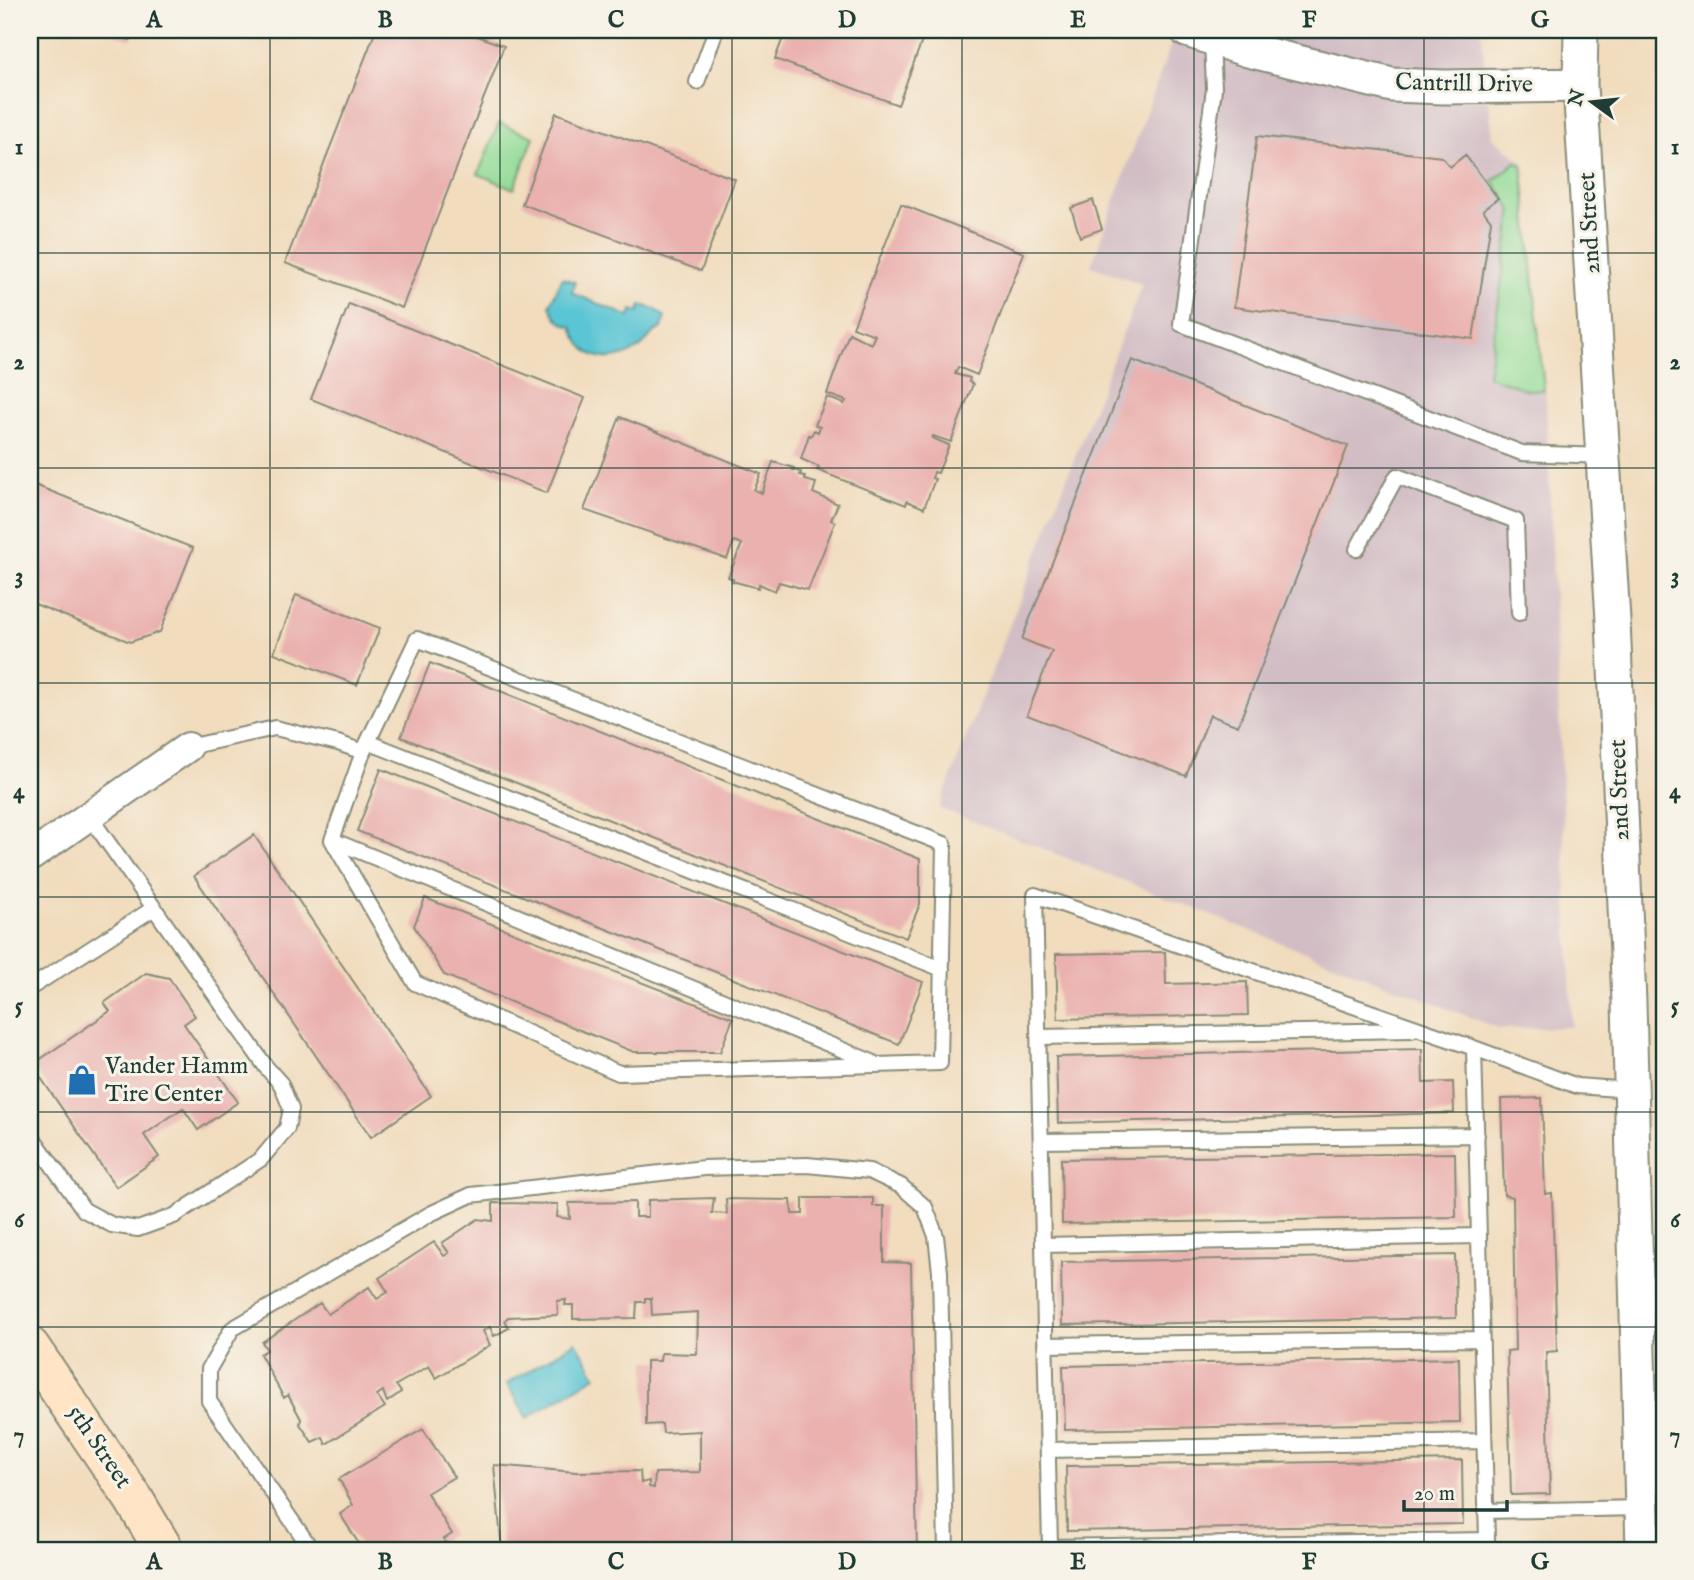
<svg xmlns="http://www.w3.org/2000/svg" width="1694" height="1580" font-family="'IM FELL English',serif">
<style>
.industrial{fill:#d2bdc5}
.green{fill:#91da95;stroke:#588c64;stroke-width:2}
.water{fill:#5ac5d4;stroke:#3c8184;stroke-width:2}
.building{fill:#eab1af}
.lines{fill:none;stroke-linecap:round;stroke-linejoin:round}
.service-casing{stroke:#888c79;stroke-width:18}
.minor-casing{stroke:#888c79;stroke-width:32}
.tertiary-casing{stroke:#888c79;stroke-width:37}
.secondary-casing{stroke:#888c79;stroke-width:42}
.service{stroke:#fff;stroke-width:14}
.minor{stroke:#fff;stroke-width:28}
.tertiary{stroke:#fff;stroke-width:33}
.secondary{stroke:#ffe4c6;stroke-width:38}
.grid{fill:none;stroke:#1f3d34;stroke-width:2;stroke-opacity:0.55}
.labels{text-anchor:middle;dominant-baseline:central;stroke-width:6;stroke-linejoin:round;paint-order:stroke}
.street-label{font-size:24px;fill:#1f3d34;stroke:#f7f3e8}
.poi-label{font-size:24px;fill:#1f3d34;stroke:#f7f3e8;text-anchor:start}
.neatline{fill:none;stroke:#1f3d34;stroke-width:2.5}
.grid-label{font-size:23px;text-anchor:middle;font-weight:bold;fill:#1f3d34}
</style>
<rect width="100%" height="100%" fill="#f7f3e8"/>
<filter id="ink" filterUnits="userSpaceOnUse"><feTurbulence type="fractalNoise" baseFrequency=".0143" numOctaves="2"/><feDisplacementMap in="SourceGraphic" scale="14" xChannelSelector="R" yChannelSelector="G"/><feConvolveMatrix kernelMatrix="1 2 1 2 8 2 1 2 1" color-interpolation-filters="sRGB"/></filter>
<filter id="wash" filterUnits="userSpaceOnUse"><feTurbulence type="fractalNoise" baseFrequency=".00686" numOctaves="4" result="noise"/><feDisplacementMap in="SourceGraphic" scale="28" xChannelSelector="R" yChannelSelector="G"/><feGaussianBlur stdDeviation="1.57" result="paint"/><feColorMatrix in="noise" values="0 0 0 0 0 0 0 0 0 0 0 0 0 0 0 0 0 1.4 0 .05"/><feComposite in="paint" operator="in"/></filter>
<g filter="url(#wash)">
<rect width="100%" height="100%" fill="#f1dcbe"/>
<path class="industrial" d="M 1176,30 L 1481,30 L 1493,137 L 1524,164 L 1546,400 L 1572,1027 L 1500,1029 L 939,808 L 1142,284 L 1091,266 Z"/>
<path class="green" d="M 499,123 L 534,137 L 514,189 L 478,174 Z
M 1516,162 L 1522,165 L 1544,390 L 1528,390 L 1488,376 L 1512,210 L 1493,181 Z"/>
<path class="water" d="M 562,278 L 575,282 L 572,293 L 630,317 L 632,310 L 639,312 L 641,305 L 655,309 L 665,317 L 662,328 C 647,334 649,342 638,349 C 609,366 583,360 572,327 C 559,323 555,318 550,305 Z
M 576,1342 L 596,1376 L 527,1418 L 507,1384 Z"/>
<g id="blocks">
<path class="building" d="M 104,30 L 135,30 L 130,40 Z
M 376,30 L 462,30 L 504,46 L 402,308 L 285,263 Z
M 786,30 L 926,30 L 898,105 L 775,59 Z
M 556,113 L 735,179 L 701,271 L 522,204 Z
M 1257,136 L 1442,157 L 1450,167 L 1465,155 L 1498,198 L 1483,210 L 1491,221 L 1473,339 L 1234,307 Z
M 1093,200 L 1102,229 L 1080,237 L 1071,208 Z
M 901,204 L 1024,253 L 977,375 L 958,367 L 955,374 L 970,378 L 969,382 L 973,384 L 951,442 L 933,436 L 932,438 L 949,445 L 938,473 L 934,472 L 932,478 L 935,479 L 924,508 L 907,501 L 906,505 L 817,470 L 819,467 L 801,459 L 809,435 L 811,436 L 814,430 L 818,432 L 820,427 L 815,425 L 827,397 L 844,404 L 846,401 L 827,394 L 849,333 L 871,344 L 875,335 L 853,327 Z
M 349,304 L 585,398 L 547,493 L 311,399 Z
M 1132,360 L 1348,446 L 1238,726 L 1210,715 L 1186,776 L 1027,715 L 1052,651 L 1022,639 Z
M 620,417 L 761,474 L 754,490 L 762,493 L 773,462 L 794,468 L 793,470 L 801,472 L 800,475 L 805,476 L 805,480 L 816,483 L 813,493 L 838,504 L 831,520 L 835,522 L 808,590 L 779,582 L 775,591 L 759,584 L 758,588 L 732,581 L 733,579 L 728,577 L 742,544 L 734,541 L 727,559 L 584,510 Z
M 35,485 L 193,548 L 160,632 L 130,642 L 30,602 L 30,497 Z
M 296,595 L 380,628 L 357,685 L 274,653 Z
M 430,663 L 920,859 L 920,904 L 906,938 L 401,737 Z
M 381,769 L 923,982 L 899,1044 L 357,831 Z
M 254,835 L 431,1096 L 371,1137 L 194,876 Z
M 425,898 L 733,1018 L 720,1052 L 634,1052 L 444,975 L 414,926 Z
M 1165,952 L 1166,984 L 1247,982 L 1248,1015 L 1058,1019 L 1056,954 Z
M 146,973 L 169,978 L 195,1016 L 184,1024 L 238,1102 L 198,1130 L 183,1108 L 144,1135 L 159,1157 L 116,1187 L 32,1065 L 110,1011 L 104,1003 Z
M 1422,1049 L 1423,1083 L 1453,1082 L 1454,1113 L 1058,1123 L 1056,1057 Z
M 1542,1098 L 1545,1194 L 1552,1193 L 1557,1351 L 1546,1352 L 1550,1494 L 1511,1495 L 1507,1351 L 1515,1350 L 1513,1197 L 1504,1195 L 1501,1099 Z
M 1455,1153 L 1456,1217 L 1062,1224 L 1061,1159 Z
M 714,1198 L 712,1213 L 727,1214 L 726,1199 L 791,1200 L 792,1214 L 803,1214 L 803,1198 L 873,1198 L 873,1206 L 884,1206 L 884,1262 L 911,1263 L 917,1550 L 502,1550 L 494,1465 L 576,1472 L 640,1471 L 641,1483 L 649,1481 L 649,1487 L 654,1488 L 655,1473 L 700,1472 L 700,1431 L 663,1433 L 662,1424 L 646,1425 L 646,1361 L 660,1361 L 661,1353 L 697,1354 L 698,1312 L 652,1315 L 651,1298 L 645,1298 L 645,1302 L 637,1302 L 636,1318 L 573,1319 L 573,1305 L 565,1305 L 566,1300 L 557,1301 L 558,1315 L 508,1317 L 505,1320 L 509,1328 L 494,1336 L 490,1327 L 483,1331 L 490,1345 L 436,1378 L 429,1366 L 396,1385 L 401,1392 L 387,1402 L 383,1391 L 377,1395 L 385,1407 L 326,1444 L 323,1437 L 312,1442 L 300,1424 L 301,1419 L 288,1395 L 284,1398 L 260,1354 L 267,1350 L 262,1342 L 320,1303 L 328,1314 L 369,1287 L 377,1299 L 388,1292 L 379,1278 L 434,1242 L 444,1256 L 449,1253 L 442,1243 L 478,1219 L 493,1221 L 493,1203 L 558,1204 L 557,1217 L 570,1219 L 569,1203 L 635,1202 L 635,1217 L 648,1217 L 648,1200 Z
M 1455,1255 L 1456,1318 L 1062,1325 L 1061,1262 Z
M 1459,1358 L 1460,1422 L 1065,1430 L 1063,1366 Z
M 423,1429 L 454,1477 L 427,1493 L 452,1534 L 444,1539 L 450,1550 L 351,1550 L 359,1544 L 340,1514 L 353,1505 L 339,1479 Z
M 1462,1460 L 1463,1524 L 1067,1531 L 1066,1466 Z"/>
</g>
</g>
<g filter="url(#ink)">
<use href="#blocks" fill-opacity="0" stroke="#888c79" stroke-width="2"/>
<g class="lines">
<g class="service-casing">
<path id="service" d="M 1212,39 L 1214,89 L 1181,324 L 1522,453 L 1603,456
M 697,82 L 716,30
M 1357,549 L 1397,476 L 1516,521 L 1519,613
M 417,639 L 944,844 L 940,1063 L 619,1073 L 415,983 L 332,840 L 363,752 Z
M 368,742 L 942,969
M 188,747 L 275,728 L 338,743 L 363,752
M 332,840 L 872,1062
M 30,988 L 154,908
M 1039,1037 L 1412,1030
M 1474,1048 L 1487,1540 L 1050,1547 L 1035,895 L 1474,1048 L 1577,1086 L 1631,1090
M 30,1134 L 84,1210 L 112,1225 L 138,1229 L 174,1216 L 261,1159 L 287,1128 L 291,1109 L 281,1084 L 266,1067 L 90,817
M 1041,1141 L 1477,1135
M 1043,1245 L 1479,1236
M 1045,1345 L 1481,1339
M 1048,1450 L 1484,1441
M 1485,1511 L 1643,1508
M 312,1550 L 209,1401 L 209,1369 L 232,1329 L 430,1214 L 471,1195 L 704,1168 L 807,1165 L 869,1171 L 901,1186 L 925,1207 L 936,1236 L 940,1272 L 946,1550"/>
</g>
<g class="minor-casing">
<path id="minor" d="M 30,857 L 188,747"/>
</g>
<g class="tertiary-casing">
<path id="tertiary" d="M 1187,30 L 1248,50 L 1392,85 L 1444,87 L 1580,85
M 1581,30 L 1580,85 L 1613,620 L 1629,1002 L 1643,1550"/>
</g>
<g class="secondary-casing">
<path id="secondary" d="M 30,1347 L 133,1498 L 164,1550"/>
</g>
<use href="#service" class="service"/>
<use href="#minor" class="minor"/>
<use href="#tertiary" class="tertiary"/>
<use href="#secondary" class="secondary"/>
</g>
</g>
<path class="grid" d="M 270,30 L 270,1550M 500,30 L 500,1550M 732,30 L 732,1550M 962,30 L 962,1550M 1194,30 L 1194,1550M 1424,30 L 1424,1550M 30,253 L 1664,253M 30,468 L 1664,468M 30,683 L 1664,683M 30,897 L 1664,897M 30,1112 L 1664,1112M 30,1327 L 1664,1327"/>
<defs>
<g id="shop-bare" transform="scale(2.415)"><path d="M-5-2.5h2.3a2.7 3.5 0 0 1 5.4 0H5L5.5 6h-11ZM-1.5-2.5h3a1.5 2.3 0 0 0-3 0Z" fill="#1f6fb2" stroke="#f7f3e8" stroke-width="2.5" paint-order="stroke"/></g>
</defs>
<g fill-rule="evenodd">
<use href="#shop-bare" x="82" y="1080"/>
</g>
<g class="labels">
<g class="street-label">
<text transform="translate(1464 84) rotate(1)">Cantrill Drive</text>
<text transform="translate(1590 223) rotate(-93)">2nd Street</text>
<text transform="translate(1620 790) rotate(-92)">2nd Street</text>
<text transform="translate(99 1447) rotate(56)">5th Street</text>
</g>
<g class="poi-label">
<text x="105" y="1066">Vander Hamm<tspan x="105" dy="28">Tire Center</tspan></text>
</g>
</g>
<rect width="1694" height="1580" fill="none" stroke="#f7f3e8" stroke-width="77"/>
<g transform="translate(1592 102) rotate(285)" stroke="#f7f3e8" stroke-width="5" paint-order="stroke">
<path d="M0-5L12 26L0 18L-12 26Z" fill="#1f3d34"/>
<text y="-10" font-size="19" font-weight="bold" text-anchor="middle" fill="#1f3d34">N</text>
</g>
<path d="M1404 1500v10h103v-10" fill="none" stroke="#1f3d34" stroke-width="3.5"/>
<text x="1414" y="1500" font-size="21" fill="#1f3d34" stroke="#f7f3e8" stroke-width="5" paint-order="stroke">20 m</text>
<rect x="38" y="38" width="1618" height="1504" class="neatline"/>
<g class="grid-label">
<text x="154" y="27">A</text>
<text x="385" y="27">B</text>
<text x="616" y="27">C</text>
<text x="847" y="27">D</text>
<text x="1078" y="27">E</text>
<text x="1309" y="27">F</text>
<text x="1540" y="27">G</text>
<text x="19" y="154">1</text>
<text x="1675" y="154">1</text>
<text x="19" y="369">2</text>
<text x="1675" y="369">2</text>
<text x="19" y="583">3</text>
<text x="1675" y="583">3</text>
<text x="19" y="798">4</text>
<text x="1675" y="798">4</text>
<text x="19" y="1013">5</text>
<text x="1675" y="1013">5</text>
<text x="19" y="1227">6</text>
<text x="1675" y="1227">6</text>
<text x="19" y="1442">7</text>
<text x="1675" y="1442">7</text>
<text x="154" y="1569">A</text>
<text x="385" y="1569">B</text>
<text x="616" y="1569">C</text>
<text x="847" y="1569">D</text>
<text x="1078" y="1569">E</text>
<text x="1309" y="1569">F</text>
<text x="1540" y="1569">G</text>
</g>
</svg>
